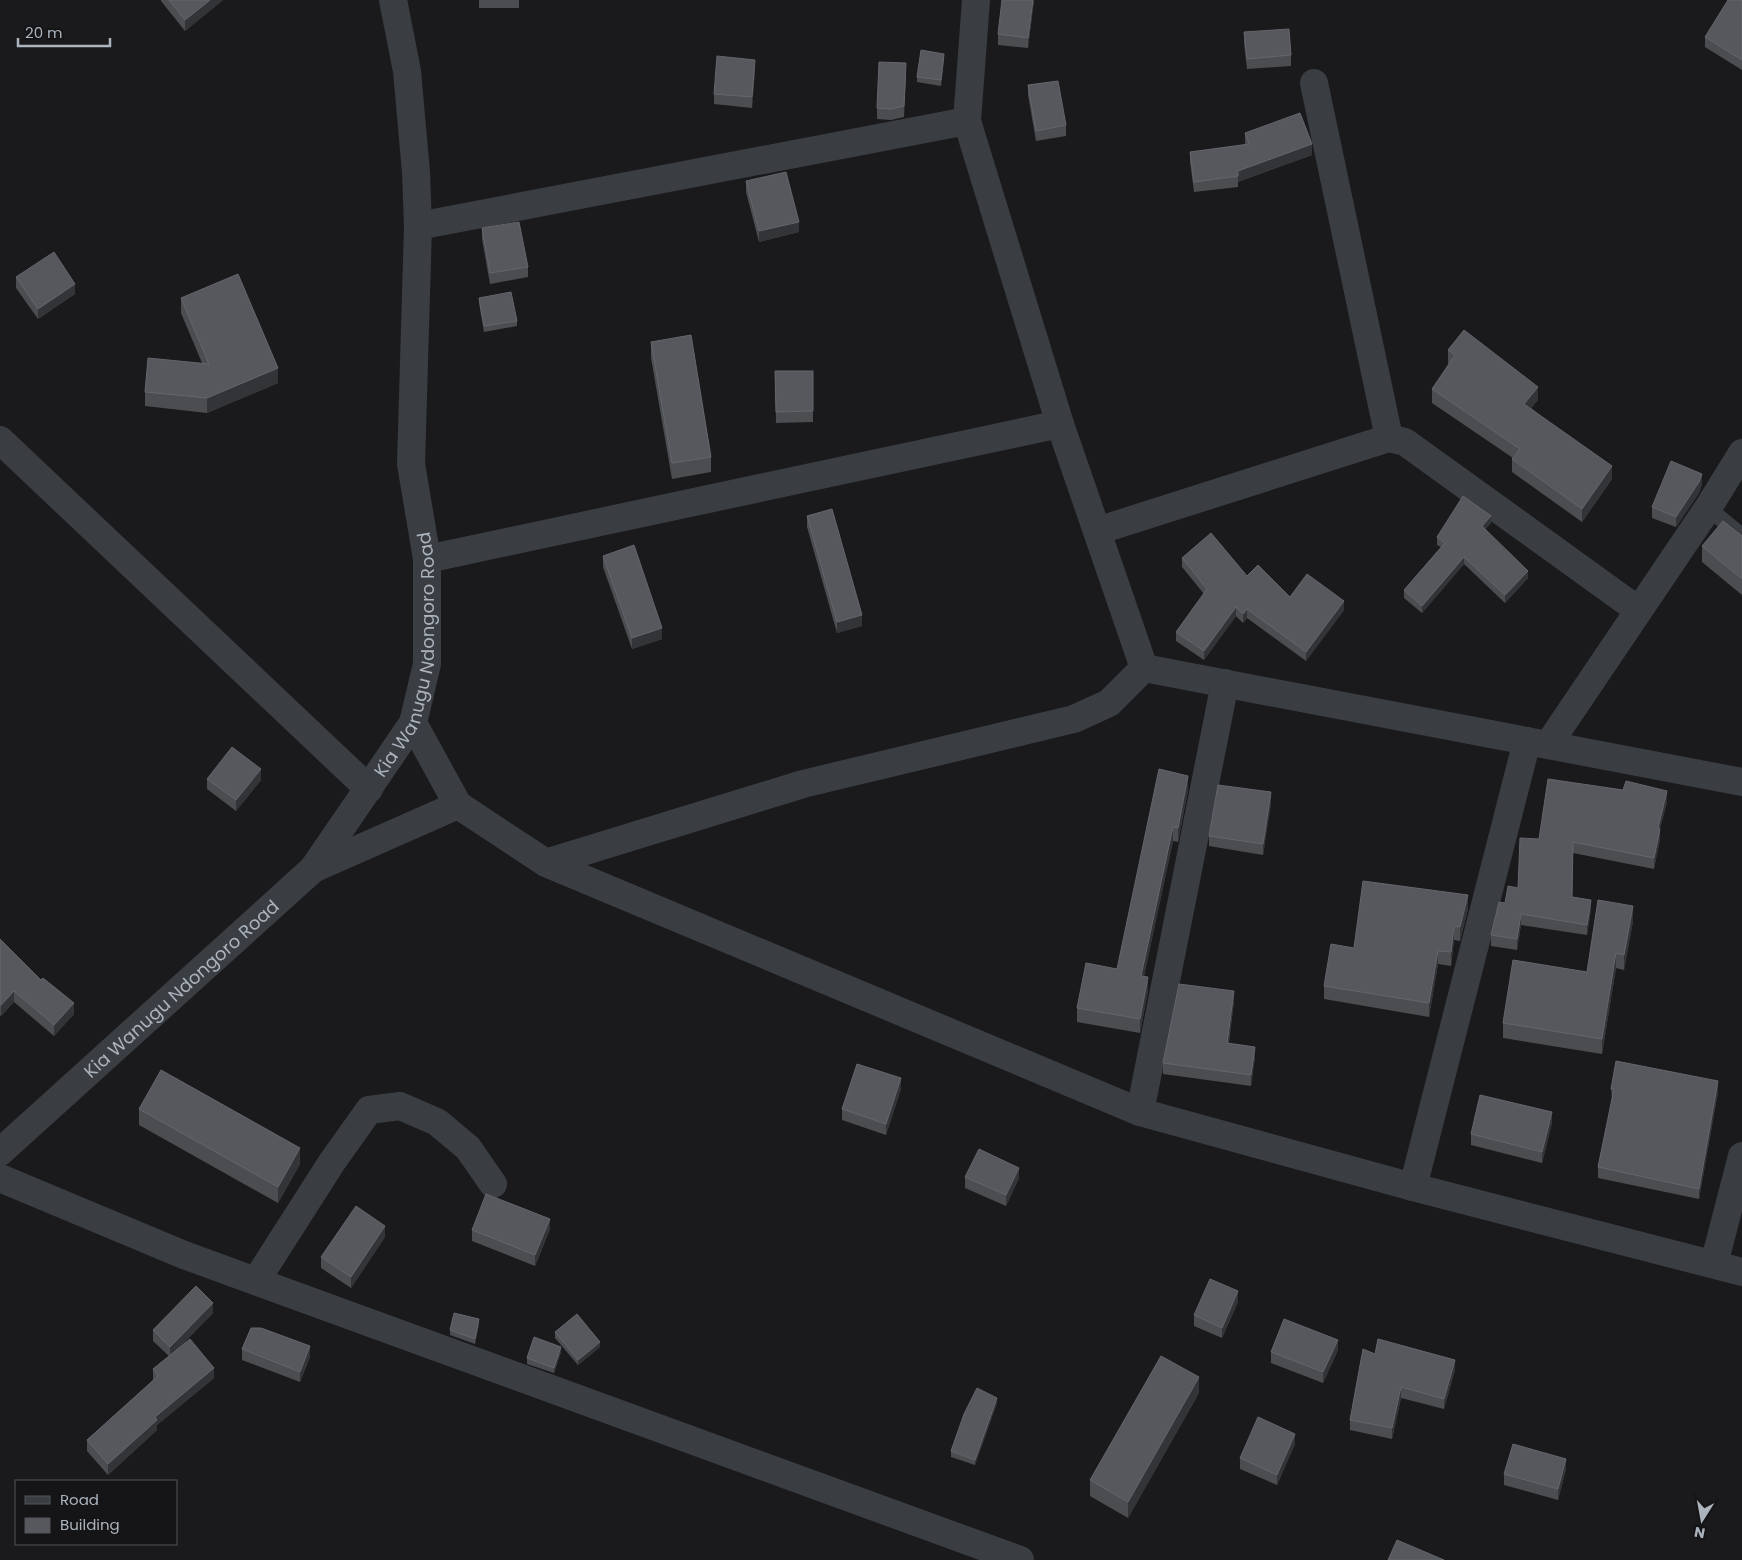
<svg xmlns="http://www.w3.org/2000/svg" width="1742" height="1560" font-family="Poppins,sans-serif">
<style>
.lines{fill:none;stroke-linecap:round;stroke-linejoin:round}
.lane{stroke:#3a3d42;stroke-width:16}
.street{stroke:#3a3d42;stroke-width:28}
.wall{fill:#4b4d51}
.shaded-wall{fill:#333437}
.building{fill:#56585d;stroke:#63666c}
.labels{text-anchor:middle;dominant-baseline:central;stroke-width:4;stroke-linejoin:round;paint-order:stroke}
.street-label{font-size:18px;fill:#abb3bd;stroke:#151517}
</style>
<rect width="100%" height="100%" fill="#1a1a1c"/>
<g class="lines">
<path class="lane" d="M 1708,508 L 1742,536"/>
<g class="street">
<path d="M 976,0 L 967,121 L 1060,424 L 1144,668 L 1742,782"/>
<path d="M 1314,83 L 1389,438"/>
<path d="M 418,226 L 967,121"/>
<path d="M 0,440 L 369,789"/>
<path d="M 1097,531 L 1389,438 L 1405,442 L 1638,610"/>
<path d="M 427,559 L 1060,424"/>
<path d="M 413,723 L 458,805"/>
<path d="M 1548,745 L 1708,508 L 1742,453"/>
<path d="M 546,863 L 803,784 L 1074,719 L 1109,703 L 1144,668"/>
<path d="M 313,869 L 458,805 L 546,863 L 1140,1112 L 1413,1187 L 1742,1272"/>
<path d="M 1140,1112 L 1225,683"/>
<path id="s1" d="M 0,1152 L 313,869 L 413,723 L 427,664 L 427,559 L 411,464 L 418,226 L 416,172 L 407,71 L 393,0"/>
<path d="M 0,1178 L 184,1255 L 1020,1560"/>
<path d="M 1413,1187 L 1527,741"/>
<path d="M 1714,1264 L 1742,1156"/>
<path d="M 256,1281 L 332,1162 L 369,1110 L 400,1106 L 437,1122 L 468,1148 L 493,1184"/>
</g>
</g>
<path class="wall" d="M 161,0 L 223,0 L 185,31 L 161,1 Z
M 479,0 L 519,0 L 519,8 L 479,8 Z
M 1034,0 L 1028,48 L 998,45 L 998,34 Z
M 1742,0 L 1742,70 L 1705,47 L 1705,37 Z
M 1244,32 L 1291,55 L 1291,66 L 1247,69 L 1244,43 Z
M 944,59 L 941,86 L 917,82 L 917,77 Z
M 755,70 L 752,108 L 714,104 L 714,94 Z
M 906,74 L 904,117 L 891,120 L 877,119 L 877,108 Z
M 1028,85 L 1066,125 L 1066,136 L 1036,141 L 1028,95 Z
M 1245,133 L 1312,155 L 1238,182 L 1238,187 L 1194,192 L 1190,162 L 1190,152 L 1245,145 Z
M 746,181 L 799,232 L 759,242 L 746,192 Z
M 482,228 L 528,267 L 528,277 L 490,284 L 482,239 Z
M 16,277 L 75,294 L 38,319 L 16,288 Z
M 181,298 L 278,383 L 207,413 L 145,406 L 145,392 L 202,363 L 181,313 Z
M 479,298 L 517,321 L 517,326 L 484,332 L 479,303 Z
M 651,342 L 711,457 L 711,472 L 672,479 L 651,358 Z
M 1448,350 L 1538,400 L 1531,408 L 1612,479 L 1582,522 L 1512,472 L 1512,459 L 1513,458 L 1432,403 L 1432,389 L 1449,364 L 1448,363 Z
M 775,371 L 813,371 L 813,422 L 776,423 Z
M 1702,484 L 1699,493 L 1676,527 L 1652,518 L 1652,507 Z
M 807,516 L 862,626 L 837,633 L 807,527 Z
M 1491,523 L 1485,529 L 1528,578 L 1505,603 L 1464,564 L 1422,613 L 1404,598 L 1404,590 L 1441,547 L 1437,545 L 1437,537 Z
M 1742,536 L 1742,595 L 1702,562 L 1702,546 Z
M 603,556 L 662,639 L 632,649 L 603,567 Z
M 1182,558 L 1247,576 L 1290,597 L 1344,610 L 1306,661 L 1247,618 L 1243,623 L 1236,616 L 1204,660 L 1176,641 L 1176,632 L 1204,594 L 1182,567 Z
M 207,779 L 261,780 L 236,811 L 207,789 Z
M 1188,790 L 1178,842 L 1173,841 L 1144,976 L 1148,991 L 1140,1033 L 1077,1022 L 1077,1008 L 1117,969 Z
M 1623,790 L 1667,802 L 1660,829 L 1660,839 L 1654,869 L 1573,853 L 1572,897 L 1591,910 L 1587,935 L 1521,925 L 1517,950 L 1491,946 L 1491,935 L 1505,903 L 1518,888 L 1539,839 Z
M 1271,803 L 1263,855 L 1209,846 L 1209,836 Z
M 1468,909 L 1460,941 L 1454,940 L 1451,966 L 1438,964 L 1429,1017 L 1324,999 L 1324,986 L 1354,948 Z
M 1633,921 L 1624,970 L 1616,968 L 1602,1054 L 1503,1038 L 1503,1023 L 1587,972 Z
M 0,939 L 74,1014 L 54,1036 L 14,1002 L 1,1016 L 0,1015 Z
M 1234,1001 L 1229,1043 L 1255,1057 L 1251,1086 L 1163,1074 L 1163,1063 Z
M 901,1089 L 886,1135 L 842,1120 L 842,1109 Z
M 1611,1089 L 1718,1092 L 1699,1199 L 1598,1178 L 1598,1167 L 1612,1099 Z
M 139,1109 L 300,1164 L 278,1203 L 139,1125 Z
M 1552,1123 L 1542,1163 L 1471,1145 L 1471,1134 Z
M 965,1177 L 1019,1178 L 1006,1206 L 965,1188 Z
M 550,1229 L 535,1266 L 472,1241 L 472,1230 Z
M 385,1237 L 351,1288 L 321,1268 L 321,1257 Z
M 1238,1302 L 1222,1338 L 1194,1326 L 1194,1315 Z
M 213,1313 L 180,1347 L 214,1378 L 157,1425 L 157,1430 L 108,1475 L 87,1451 L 87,1440 L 153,1381 L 153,1369 L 169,1356 L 153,1341 L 153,1330 Z
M 479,1324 L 475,1344 L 450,1335 L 450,1330 Z
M 555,1332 L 600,1347 L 578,1365 L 555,1338 Z
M 242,1349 L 310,1357 L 300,1382 L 242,1360 Z
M 1338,1350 L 1323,1383 L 1271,1363 L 1271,1352 Z
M 561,1352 L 554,1373 L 527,1364 L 527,1358 Z
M 1375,1354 L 1455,1370 L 1444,1409 L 1401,1398 L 1392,1439 L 1350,1430 L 1350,1420 Z
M 1199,1393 L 1128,1518 L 1090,1496 L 1090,1480 Z
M 997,1403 L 975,1465 L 951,1457 L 951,1451 Z
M 1295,1444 L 1277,1485 L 1240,1469 L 1240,1458 Z
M 1566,1469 L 1558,1500 L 1504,1485 L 1504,1474 Z"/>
<path class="shaded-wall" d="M 210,0 L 223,0 L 185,31 L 185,20 Z
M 1033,0 L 1034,0 L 1028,48 L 1028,38 Z
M 944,54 L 944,59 L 941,86 L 941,80 Z
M 755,60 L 755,70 L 752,108 L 752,97 Z
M 1312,144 L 1312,155 L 1238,182 L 1238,171 Z
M 799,222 L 799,232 L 759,242 L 759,231 Z
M 75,284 L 75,294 L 38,319 L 38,309 Z
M 278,368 L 278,383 L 207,413 L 207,398 Z
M 1538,387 L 1538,400 L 1524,417 L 1524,404 Z
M 1612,466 L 1612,479 L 1582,522 L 1582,509 Z
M 1702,474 L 1702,484 L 1699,493 L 1676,527 L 1676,517 Z
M 1491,516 L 1491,523 L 1482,533 L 1482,526 Z
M 1464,557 L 1464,564 L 1422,613 L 1422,606 Z
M 1528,571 L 1528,578 L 1505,603 L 1505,595 Z
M 1344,601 L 1344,610 L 1306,661 L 1306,652 Z
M 1236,607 L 1236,616 L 1204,660 L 1204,651 Z
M 1247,609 L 1247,618 L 1243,623 L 1243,614 Z
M 862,615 L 862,626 L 837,633 L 837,622 Z
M 662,628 L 662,639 L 632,649 L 632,638 Z
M 261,769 L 261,780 L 236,811 L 236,800 Z
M 1188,776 L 1188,790 L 1178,842 L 1178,828 Z
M 1667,791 L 1667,802 L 1660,829 L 1660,839 L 1654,869 L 1654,858 L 1658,828 Z
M 1271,792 L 1271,803 L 1263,855 L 1263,844 Z
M 1173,827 L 1173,841 L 1141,990 L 1141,976 Z
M 1468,895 L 1468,909 L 1460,941 L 1460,927 Z
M 1591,900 L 1591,910 L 1587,935 L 1587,925 Z
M 1633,906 L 1633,921 L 1624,970 L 1624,955 Z
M 1521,914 L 1521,925 L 1517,950 L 1517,939 Z
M 1454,926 L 1454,940 L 1451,966 L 1451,952 Z
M 1438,951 L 1438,964 L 1429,1017 L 1429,1003 Z
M 1616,953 L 1616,968 L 1602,1054 L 1602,1039 Z
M 1148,977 L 1148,991 L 1140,1033 L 1140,1019 Z
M 14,991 L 14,1002 L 1,1016 L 1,1005 Z
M 1234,991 L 1234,1001 L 1227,1054 L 1227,1043 Z
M 74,1003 L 74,1014 L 54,1036 L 54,1025 Z
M 1255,1047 L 1255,1057 L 1251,1086 L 1251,1075 Z
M 901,1078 L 901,1089 L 886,1135 L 886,1124 Z
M 1718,1081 L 1718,1092 L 1699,1199 L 1699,1189 Z
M 1552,1112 L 1552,1123 L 1542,1163 L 1542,1152 Z
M 300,1148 L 300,1164 L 278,1203 L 278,1187 Z
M 1019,1168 L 1019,1178 L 1006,1206 L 1006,1195 Z
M 550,1219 L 550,1229 L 535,1266 L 535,1255 Z
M 385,1226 L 385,1237 L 351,1288 L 351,1277 Z
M 1238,1291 L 1238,1302 L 1222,1338 L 1222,1328 Z
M 213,1303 L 213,1313 L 170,1357 L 170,1347 Z
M 479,1319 L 479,1324 L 475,1344 L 475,1339 Z
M 1338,1340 L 1338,1350 L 1323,1383 L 1323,1372 Z
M 600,1342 L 600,1347 L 578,1365 L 578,1360 Z
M 310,1346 L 310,1357 L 300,1382 L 300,1372 Z
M 561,1347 L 561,1352 L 554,1373 L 554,1368 Z
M 1455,1360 L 1455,1370 L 1444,1409 L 1444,1399 Z
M 214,1368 L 214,1378 L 157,1425 L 157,1430 L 108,1475 L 108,1464 L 155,1417 Z
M 1199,1377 L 1199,1393 L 1128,1518 L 1128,1502 Z
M 1401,1387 L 1401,1398 L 1392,1439 L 1392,1428 Z
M 997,1398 L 997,1403 L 975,1465 L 975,1460 Z
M 1295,1434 L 1295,1444 L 1277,1485 L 1277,1475 Z
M 1566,1459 L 1566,1469 L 1558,1500 L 1558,1489 Z"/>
<path class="building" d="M 169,0 L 210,0 L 185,20 Z
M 1002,0 L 1033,0 L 1028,38 L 998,34 Z
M 1728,0 L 1742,0 L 1742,60 L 1705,37 Z
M 1289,29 L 1291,55 L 1247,59 L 1244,32 Z
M 921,50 L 944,54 L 941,80 L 917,77 Z
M 717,56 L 755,60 L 752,97 L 714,94 Z
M 879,62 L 906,63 L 904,106 L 891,109 L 877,108 Z
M 1058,81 L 1066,125 L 1036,131 L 1028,85 Z
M 1300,113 L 1312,144 L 1238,171 L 1238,176 L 1194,182 L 1190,152 L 1249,144 L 1245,133 Z
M 786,172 L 799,222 L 759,231 L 746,181 Z
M 519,222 L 528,267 L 490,273 L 482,228 Z
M 54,252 L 75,284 L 38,309 L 16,277 Z
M 238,274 L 278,368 L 207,398 L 145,392 L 148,358 L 209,364 L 181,298 Z
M 511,292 L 517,321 L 484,326 L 479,298 Z
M 1464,330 L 1538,387 L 1524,404 L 1612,466 L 1582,509 L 1512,459 L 1520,449 L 1432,389 L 1455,355 L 1448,350 Z
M 691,335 L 711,457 L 672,463 L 651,342 Z
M 775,371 L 813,371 L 813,411 L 776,412 Z
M 1671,461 L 1702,474 L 1699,482 L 1676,517 L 1652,507 Z
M 1463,496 L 1491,516 L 1482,526 L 1528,571 L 1505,595 L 1464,557 L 1422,606 L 1404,590 L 1445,543 L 1437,537 Z
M 832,509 L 862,615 L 837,622 L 807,516 Z
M 1723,521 L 1742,536 L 1742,579 L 1702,546 Z
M 1211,533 L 1247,576 L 1258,565 L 1290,597 L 1307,574 L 1344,601 L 1306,652 L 1247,609 L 1243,614 L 1236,607 L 1204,651 L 1176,632 L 1207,589 L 1182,558 Z
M 634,545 L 662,628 L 632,638 L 603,556 Z
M 232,747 L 261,769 L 236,800 L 207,779 Z
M 1159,769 L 1188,776 L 1178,828 L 1173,827 L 1141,976 L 1148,977 L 1140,1019 L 1077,1008 L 1086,963 L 1117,969 Z
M 1548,779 L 1623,790 L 1626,781 L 1667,791 L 1658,828 L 1660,829 L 1654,858 L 1573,842 L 1572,897 L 1591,900 L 1587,925 L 1521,914 L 1517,939 L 1491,935 L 1499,902 L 1505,903 L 1508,886 L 1518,888 L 1520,838 L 1539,839 Z
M 1218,785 L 1271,792 L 1263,844 L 1209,836 Z
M 1363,881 L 1468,895 L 1460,927 L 1454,926 L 1451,952 L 1438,951 L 1429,1003 L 1324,986 L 1331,944 L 1354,948 Z
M 1598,900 L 1633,906 L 1624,955 L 1616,953 L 1602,1039 L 1503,1023 L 1513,960 L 1587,972 Z
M 0,939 L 41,980 L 43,978 L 74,1003 L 54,1025 L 14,991 L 1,1005 L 0,1005 Z
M 1179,984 L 1234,991 L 1227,1043 L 1255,1047 L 1251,1075 L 1163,1063 Z
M 1616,1061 L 1718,1081 L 1699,1189 L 1598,1167 L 1614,1089 L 1611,1089 Z
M 857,1064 L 901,1078 L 886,1124 L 842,1109 Z
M 161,1070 L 300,1148 L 278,1187 L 139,1109 Z
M 1480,1095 L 1552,1112 L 1542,1152 L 1471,1134 Z
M 979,1149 L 1019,1168 L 1006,1195 L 965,1177 Z
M 486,1194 L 550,1219 L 535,1255 L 472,1230 Z
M 356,1206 L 385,1226 L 351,1277 L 321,1257 Z
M 1210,1279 L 1238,1291 L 1222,1328 L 1194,1315 Z
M 196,1286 L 213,1303 L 170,1347 L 153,1330 Z
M 454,1313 L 479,1319 L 475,1339 L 450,1330 Z
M 577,1314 L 600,1342 L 578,1360 L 555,1332 Z
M 1284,1319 L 1338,1340 L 1323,1372 L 1271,1352 Z
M 251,1328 L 261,1328 L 310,1346 L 300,1372 L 242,1349 Z
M 534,1337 L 561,1347 L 554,1368 L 527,1358 Z
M 190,1339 L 214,1368 L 155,1417 L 157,1420 L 108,1464 L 87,1440 L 158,1376 L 153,1369 Z
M 1378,1339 L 1455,1360 L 1444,1399 L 1401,1387 L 1392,1428 L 1350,1420 L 1363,1349 L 1375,1354 Z
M 1161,1356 L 1199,1377 L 1128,1502 L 1090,1480 Z
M 977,1388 L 997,1398 L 975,1460 L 951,1451 L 964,1414 Z
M 1258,1417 L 1295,1434 L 1277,1475 L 1240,1458 Z
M 1513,1444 L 1566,1459 L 1558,1489 L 1504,1474 Z
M 1397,1540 L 1444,1560 L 1388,1560 Z"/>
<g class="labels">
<g class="street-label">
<text stroke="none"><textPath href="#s1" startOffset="664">Kia Wanugu Ndongoro Road</textPath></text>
<text stroke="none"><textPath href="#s1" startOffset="244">Kia Wanugu Ndongoro Road</textPath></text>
</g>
</g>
<rect x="15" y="1480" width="162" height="65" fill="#151517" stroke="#515459"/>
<rect x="25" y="1496" width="25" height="8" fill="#3a3d42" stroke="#515459"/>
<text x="60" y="1505" font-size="15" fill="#abb3bd">Road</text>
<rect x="25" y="1518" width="25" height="15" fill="#56585d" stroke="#515459"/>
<text x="60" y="1530" font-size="15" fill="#abb3bd">Building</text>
<g transform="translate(1702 1520) rotate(191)" stroke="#151517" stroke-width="4" paint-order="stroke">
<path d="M0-4L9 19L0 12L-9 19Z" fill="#abb3bd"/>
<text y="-8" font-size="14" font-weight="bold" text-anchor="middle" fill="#abb3bd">N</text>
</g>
<path d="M18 38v8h92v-8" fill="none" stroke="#abb3bd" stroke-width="2.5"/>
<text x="25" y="38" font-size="15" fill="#abb3bd" stroke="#151517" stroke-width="4" paint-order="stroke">20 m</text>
</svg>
